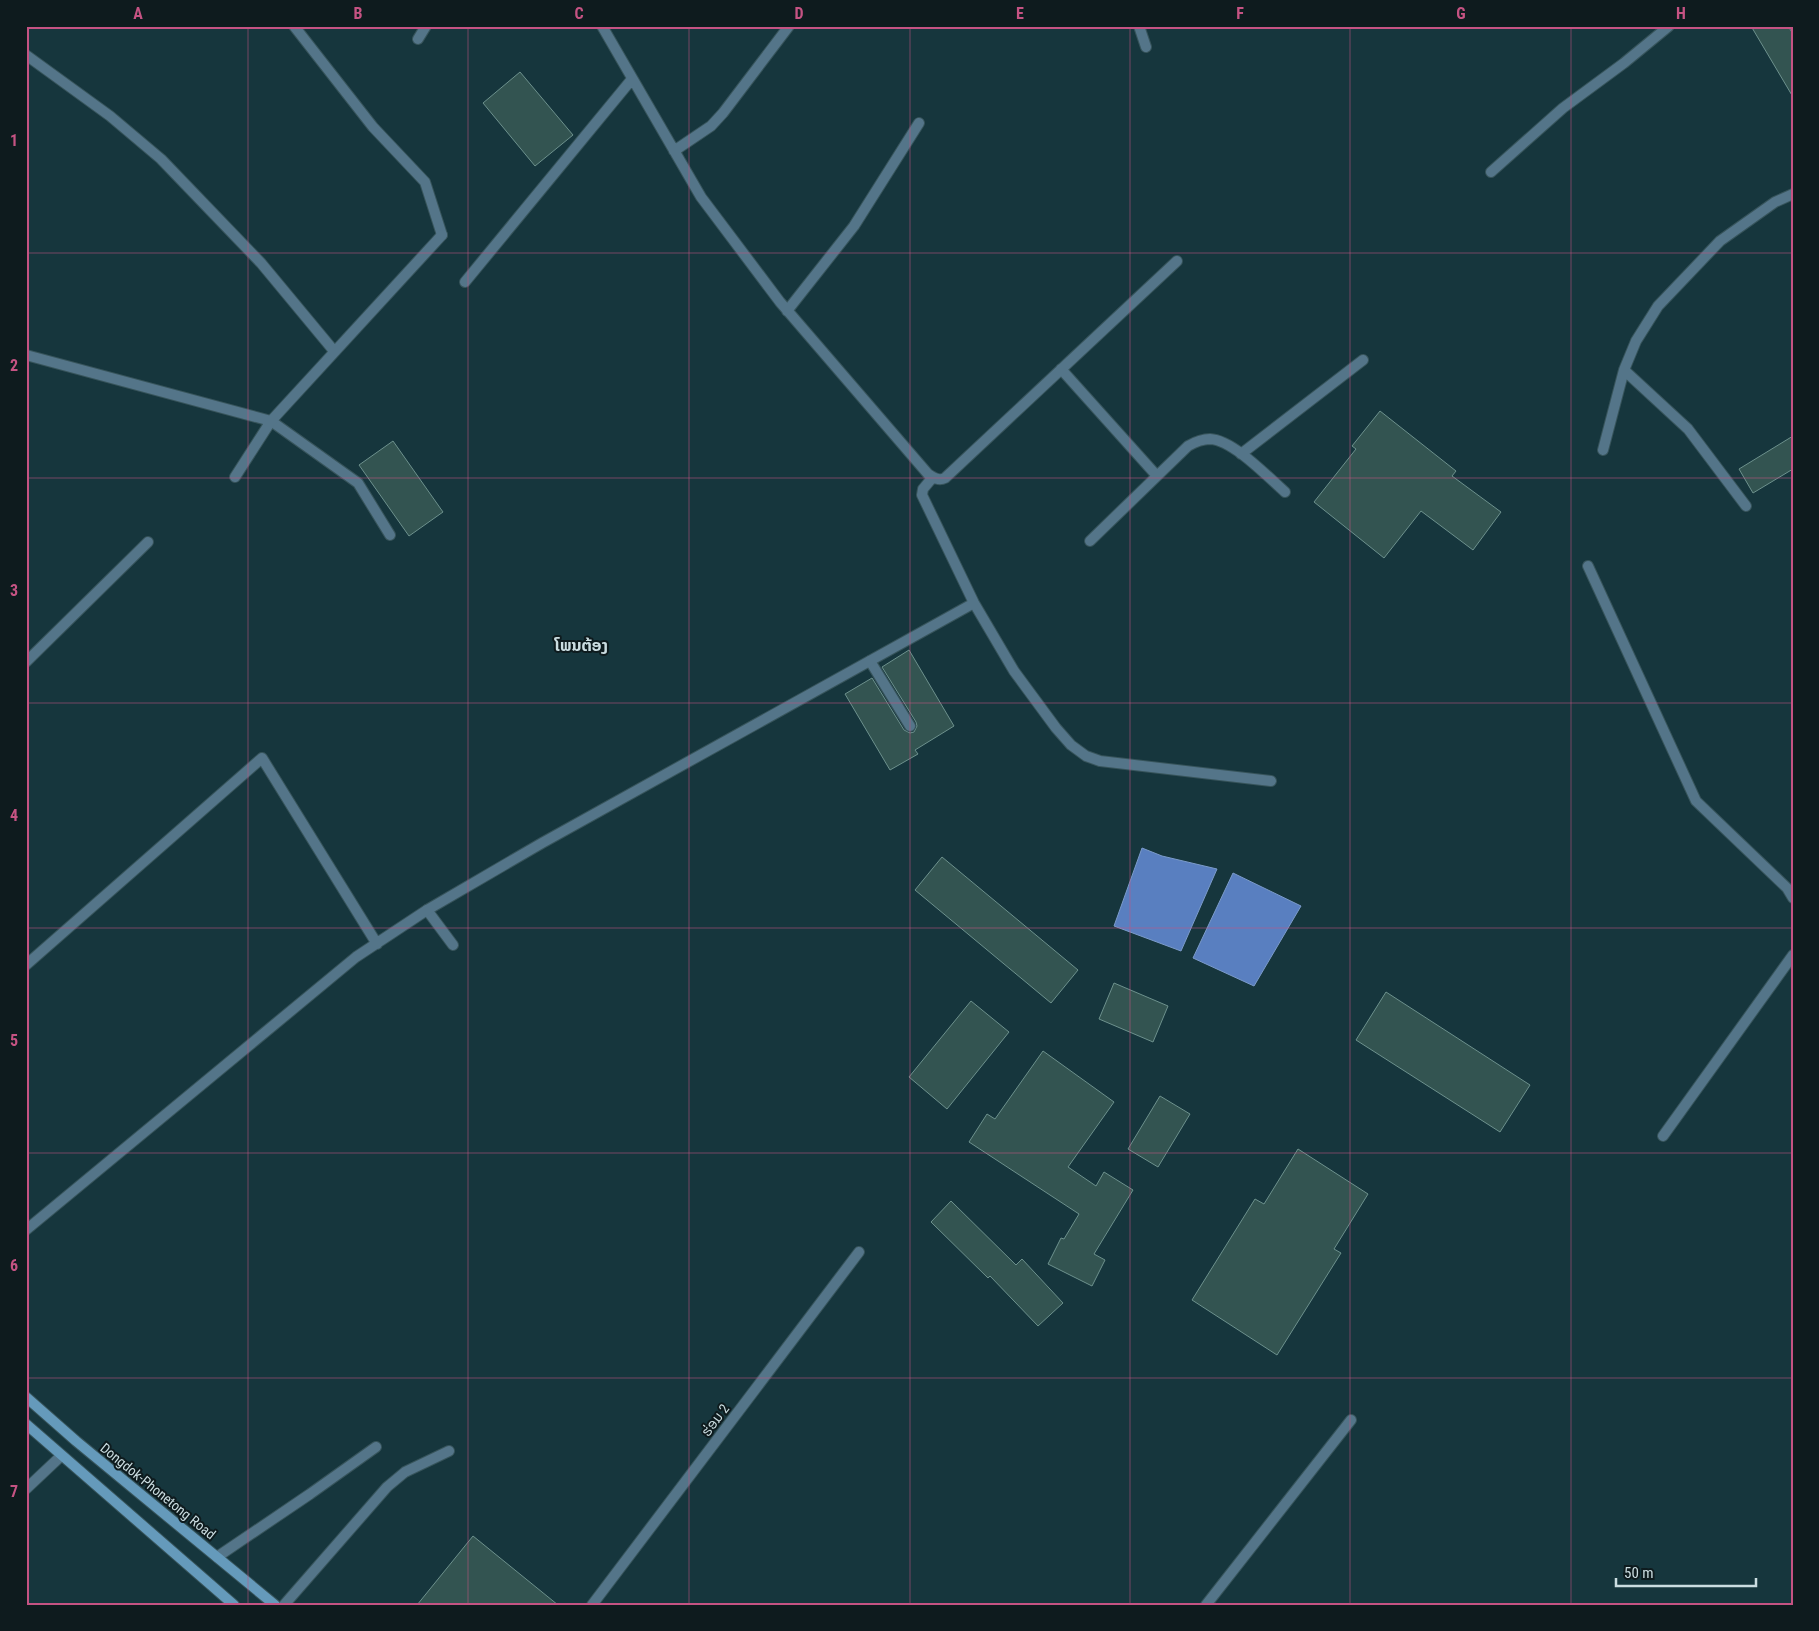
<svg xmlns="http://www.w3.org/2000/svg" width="1819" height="1631" font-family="'Roboto Condensed','Noto Sans Lao',sans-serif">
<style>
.water{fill:#597fc0;stroke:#7b9bca}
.building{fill:#335451;stroke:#6d918d}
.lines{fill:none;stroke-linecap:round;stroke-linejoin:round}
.lane-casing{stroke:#37545b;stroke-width:12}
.street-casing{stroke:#37545b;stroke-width:12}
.secondary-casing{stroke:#37545b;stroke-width:12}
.lane{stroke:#547589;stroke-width:10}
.street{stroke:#547589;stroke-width:10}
.secondary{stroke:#659abb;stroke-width:10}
.grid{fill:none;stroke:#c55383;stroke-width:1;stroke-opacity:0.55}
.labels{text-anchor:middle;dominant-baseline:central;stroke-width:4;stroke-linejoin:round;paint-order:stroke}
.street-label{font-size:14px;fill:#cbdde1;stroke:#0e1b1e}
.quarter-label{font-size:16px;font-weight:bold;fill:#cbdde1;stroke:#0e1b1e}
.neatline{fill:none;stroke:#c55383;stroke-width:2}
.grid-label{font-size:16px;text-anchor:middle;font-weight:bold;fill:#c55383}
</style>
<rect width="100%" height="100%" fill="#16363d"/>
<path class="water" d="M 1142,848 L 1162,856 L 1217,869 L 1181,951 L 1114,926 Z
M 1233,873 L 1301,906 L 1254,986 L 1193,958 Z"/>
<path class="building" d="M 1751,26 L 1788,26 L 1793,34 L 1793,97 Z
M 520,72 L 573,135 L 535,166 L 483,103 Z
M 1380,411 L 1456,471 L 1452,476 L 1501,512 L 1473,550 L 1421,511 L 1384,558 L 1314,502 L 1356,449 L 1352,446 Z
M 1793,436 L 1793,469 L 1753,493 L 1739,469 Z
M 393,441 L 443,512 L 409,536 L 359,465 Z
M 909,650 L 954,726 L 915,750 L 918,754 L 890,770 L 845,694 L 872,678 L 904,730 L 910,733 L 914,732 L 917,726 L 916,722 L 882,667 Z
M 942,857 L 1078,970 L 1051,1003 L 915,890 Z
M 1114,983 L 1168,1006 L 1153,1042 L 1099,1019 Z
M 1386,992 L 1530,1085 L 1500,1132 L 1356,1040 Z
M 971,1001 L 1009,1032 L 947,1109 L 909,1077 Z
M 1043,1051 L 1114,1102 L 1068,1167 L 1096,1186 L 1104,1172 L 1133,1190 L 1094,1254 L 1105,1260 L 1092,1286 L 1048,1264 L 1061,1238 L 1064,1239 L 1079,1214 L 969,1142 L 987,1114 L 995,1119 Z
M 1160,1096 L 1190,1114 L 1158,1167 L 1128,1149 Z
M 1298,1149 L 1368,1194 L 1334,1249 L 1341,1253 L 1277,1355 L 1192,1300 L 1255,1199 L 1264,1204 Z
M 951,1201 L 1016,1265 L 1022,1259 L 1063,1303 L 1038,1326 L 990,1276 L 988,1278 L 931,1222 Z
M 473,1536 L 558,1605 L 417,1605 Z"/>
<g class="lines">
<g class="lane-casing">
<path id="lane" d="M 294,26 L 373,127 L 425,182 L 442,235
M 271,421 L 358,483 L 390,535
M 870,661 L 910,726
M 427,910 L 453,945
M 217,1557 L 310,1494 L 376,1447
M 1206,1605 L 1351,1420"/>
</g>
<g class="street-casing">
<path id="street" d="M 602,26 L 701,197 L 780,302 L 928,474 C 934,478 939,481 945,478 L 1177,261
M 1139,26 L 1146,47
M 418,39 L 426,26
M 26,55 L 110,116 L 161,159 L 261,263 L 334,351
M 674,151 L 711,126 L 723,113 L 789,26
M 1491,172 L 1563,108 L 1624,63 L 1669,26
M 465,282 L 632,79
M 787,311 L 854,226 L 919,123
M 26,355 L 271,421
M 1061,369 L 1157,476
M 1624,370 L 1688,429 L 1746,506
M 1603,450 L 1624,370 L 1636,341 L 1658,306 L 1720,241 L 1775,202 L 1793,194
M 1241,454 L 1363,360
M 235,477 L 271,421 L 442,235
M 933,477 L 923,489 L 922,495 L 974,603 L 1014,671 L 1056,728 L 1071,745 L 1086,756 L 1100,761 L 1271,781
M 1090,541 L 1188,446 C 1195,442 1201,439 1210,439 C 1233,440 1267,476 1285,492
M 1588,566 L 1696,801 L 1787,888 L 1793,898
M 26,662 L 148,542
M 26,965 L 262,758 L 377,944
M 1663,1136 L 1793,955
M 26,1230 L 356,957 L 427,910 L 542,843 L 974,603
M 26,1489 L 61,1456
M 284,1605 L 387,1487 L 405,1472 L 449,1451
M 592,1605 L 859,1252"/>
</g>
<g class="secondary-casing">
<path id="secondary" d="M 26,1397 L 76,1441 L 275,1605
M 26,1424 L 234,1605"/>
</g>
<use href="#lane" class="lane"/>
<use href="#street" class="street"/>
<use href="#secondary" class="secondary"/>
</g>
<path class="grid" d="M 248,26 L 248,1605M 468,26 L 468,1605M 689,26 L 689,1605M 910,26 L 910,1605M 1130,26 L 1130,1605M 1350,26 L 1350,1605M 1571,26 L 1571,1605M 26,253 L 1793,253M 26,478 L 1793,478M 26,703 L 1793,703M 26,928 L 1793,928M 26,1153 L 1793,1153M 26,1378 L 1793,1378"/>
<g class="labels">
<g class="street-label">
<text transform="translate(715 1420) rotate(-53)">ຮ່ອມ 2</text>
<text transform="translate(158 1491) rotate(39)">Dongdok-Phonetong Road</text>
</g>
<g class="quarter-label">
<text x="581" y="645">ໂພນຕ້ອງ</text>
</g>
</g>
<rect width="1819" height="1631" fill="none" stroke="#0e1b1e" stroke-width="55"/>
<path d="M1616 1578v8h140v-8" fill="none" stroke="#cbdde1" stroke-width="2.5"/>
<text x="1624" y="1578" font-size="15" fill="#cbdde1" stroke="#0e1b1e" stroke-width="4" paint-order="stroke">50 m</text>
<rect x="28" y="28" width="1764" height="1576" class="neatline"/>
<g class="grid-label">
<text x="138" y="19">A</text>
<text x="358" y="19">B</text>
<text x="579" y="19">C</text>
<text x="799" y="19">D</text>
<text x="1020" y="19">E</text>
<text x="1240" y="19">F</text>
<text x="1461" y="19">G</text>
<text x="1681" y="19">H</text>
<text x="14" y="146">1</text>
<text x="14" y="371">2</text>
<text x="14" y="596">3</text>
<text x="14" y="821">4</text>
<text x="14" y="1046">5</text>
<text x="14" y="1271">6</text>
<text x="14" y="1497">7</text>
</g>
</svg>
